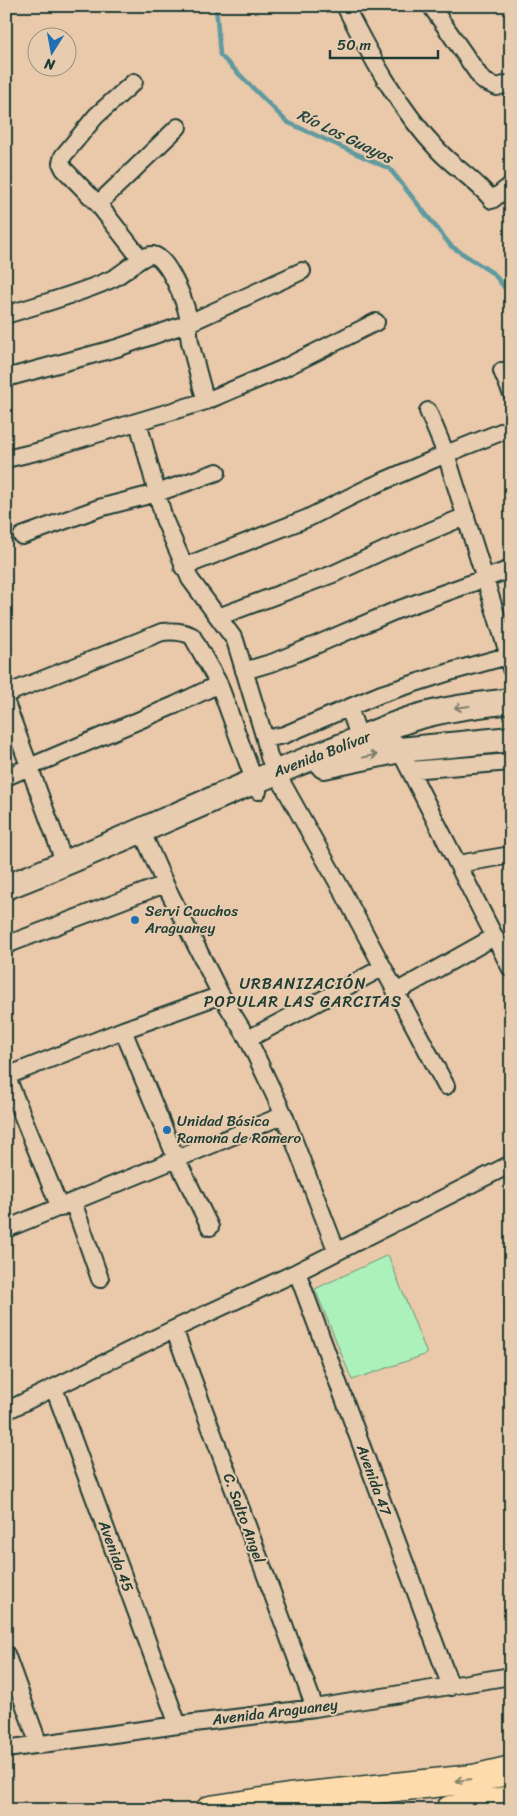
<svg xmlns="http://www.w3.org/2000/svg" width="517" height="1816" font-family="Sriracha,sans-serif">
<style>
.green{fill:#acf1bc;stroke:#669778}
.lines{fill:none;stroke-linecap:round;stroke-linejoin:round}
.stream{stroke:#5f9a9f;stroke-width:4.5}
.minor-casing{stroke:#1f3d34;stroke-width:20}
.secondary-casing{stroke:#1f3d34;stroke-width:28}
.motorway-casing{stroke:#1f3d34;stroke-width:31}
.minor{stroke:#e8ccaf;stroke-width:16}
.secondary{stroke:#e8ccaf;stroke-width:24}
.motorway{stroke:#fedbac;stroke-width:28}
.oneway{stroke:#797d6b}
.oneway2{stroke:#83846a}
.poi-dot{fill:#1f6fb2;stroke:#e8ccaf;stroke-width:2}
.labels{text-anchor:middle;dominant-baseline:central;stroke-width:4;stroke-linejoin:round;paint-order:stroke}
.street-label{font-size:15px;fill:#1f3d34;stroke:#e8ccaf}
.poi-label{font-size:15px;fill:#1f3d34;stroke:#e8ccaf;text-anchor:start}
.water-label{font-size:16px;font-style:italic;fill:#24453d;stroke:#e8ccaf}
.neighbourhood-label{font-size:16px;letter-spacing:1px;fill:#1f3d34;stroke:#e8ccaf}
</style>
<rect width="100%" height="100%" fill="#eac8aa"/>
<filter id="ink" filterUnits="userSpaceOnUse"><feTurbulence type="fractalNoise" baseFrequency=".02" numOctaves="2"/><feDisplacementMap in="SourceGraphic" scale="10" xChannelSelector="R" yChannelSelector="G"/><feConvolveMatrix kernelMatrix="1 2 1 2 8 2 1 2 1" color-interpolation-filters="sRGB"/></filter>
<g filter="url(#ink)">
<path class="green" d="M 388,1255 L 427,1354 L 352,1380 L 315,1289 Z"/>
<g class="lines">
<path class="stream" d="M 216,6 L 220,55 L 287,122 L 390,169 L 451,246 L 494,274 L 511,296"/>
<g class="minor-casing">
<path id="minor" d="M 345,6 C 371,57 399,109 439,151 C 456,169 475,179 492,200 L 511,185
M 431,6 L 483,81 L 497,87 L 511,83
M 98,204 L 64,169 L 61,163 L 63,156 L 96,116 L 134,82
M 140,258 L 98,204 L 178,127
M 6,315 C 40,304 83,293 114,278 C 125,272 143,254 153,255 C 168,257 185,302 188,316 C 190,325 188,333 190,342 C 195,362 200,382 206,401
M 502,371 L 511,392
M 6,378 L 117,348 L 189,323 L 302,271
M 428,411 L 446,454 L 509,656 L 511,669
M 138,422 L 164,519 L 190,579 L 235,640 L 265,739 L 284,735 L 381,694 L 453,671 L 511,655
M 6,459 L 40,451 L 206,401 L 282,369 L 376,322
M 22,536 L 99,508 L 157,493 L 217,472
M 183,567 L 308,518 L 370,487 L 446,454 L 511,428
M 218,617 L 333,574 L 385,550 L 466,516
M 244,671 L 274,662 L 318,644 L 397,610 L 511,569
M 6,694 L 162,632 C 173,631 182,631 192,636 L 219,684 L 258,791
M 6,703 L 65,864
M 349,708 L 360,739
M 265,739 L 269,757 L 276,772 L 343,892 L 446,1086
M 396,743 L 511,969
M 410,770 L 511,762
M 6,777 L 175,705 L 219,684
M 142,832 L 165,884 L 221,995 L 248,1039 L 284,1115 L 337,1252
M 458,864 L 511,855
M 6,945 L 165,884
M 396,992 L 494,937
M 123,1030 L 176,1158 L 210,1227
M 248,1039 L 382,968
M 6,1075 L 60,1208
M 7,1076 L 123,1030 L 221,995
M 73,1202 L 100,1279
M 6,1229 L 284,1115
M 297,1272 L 451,1687
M 174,1329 L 315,1708
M 54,1388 L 178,1725
M 6,1411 L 174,1329 L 297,1272 L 511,1164
M 6,1654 L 39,1745
M 6,1749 L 178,1725 L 315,1708 L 511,1676"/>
</g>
<g class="secondary-casing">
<path id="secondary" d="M 324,766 L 400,750 L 511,739
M 6,887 C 115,845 220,793 329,751 C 358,740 387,726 417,717 C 448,708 479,705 511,701"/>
</g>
<g class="motorway-casing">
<path id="motorway" d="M 210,1810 L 289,1798 L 473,1779 L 511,1770
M 450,1810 L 511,1800"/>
</g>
<use href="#minor" class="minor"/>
<use href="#secondary" class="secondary"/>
<use href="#motorway" class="motorway"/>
</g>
<defs><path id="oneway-shaft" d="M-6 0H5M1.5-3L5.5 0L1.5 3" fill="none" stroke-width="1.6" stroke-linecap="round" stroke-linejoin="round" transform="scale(1.25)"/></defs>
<g class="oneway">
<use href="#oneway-shaft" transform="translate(462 707) rotate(172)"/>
<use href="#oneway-shaft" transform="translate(370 756) rotate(-12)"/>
</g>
<use class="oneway2" href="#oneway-shaft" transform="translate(463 1780) rotate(174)"/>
</g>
<g class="poi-dot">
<circle cx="135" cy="920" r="5"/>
<circle cx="167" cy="1130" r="5"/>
</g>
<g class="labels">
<g class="street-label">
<text transform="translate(322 754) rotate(-21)">Avenida Bolívar</text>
<text transform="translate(374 1480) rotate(70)">Avenida 47</text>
<text transform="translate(244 1518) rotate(70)">C. Salto Angel</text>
<text transform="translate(116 1556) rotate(70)">Avenida 45</text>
<text transform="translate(275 1712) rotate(-7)">Avenida Araguaney</text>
</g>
<g class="poi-label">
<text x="145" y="911">Servi Cauchos<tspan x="145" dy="17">Araguaney</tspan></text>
<text x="177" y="1121">Unidad Básica<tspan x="177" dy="17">Ramona de Romero</tspan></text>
</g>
<g class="water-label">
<text transform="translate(345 136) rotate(26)">Río Los Guayos</text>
</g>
<g class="neighbourhood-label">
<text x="303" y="983">URBANIZACIÓN<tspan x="303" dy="18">POPULAR LAS GARCITAS</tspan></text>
</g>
</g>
<rect width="517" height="1816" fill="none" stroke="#e8ccaf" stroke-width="25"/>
<rect x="12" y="12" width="492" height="1791" fill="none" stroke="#1f3d34" stroke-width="2" filter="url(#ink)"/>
<g transform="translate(52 52) rotate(191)"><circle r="24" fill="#e8ccaf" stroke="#98937e"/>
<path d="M0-4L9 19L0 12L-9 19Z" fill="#1f6fb2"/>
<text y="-8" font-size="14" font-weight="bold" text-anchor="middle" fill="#1f3d34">N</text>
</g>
<path d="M330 50v8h108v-8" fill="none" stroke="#1f3d34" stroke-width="2.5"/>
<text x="337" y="50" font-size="15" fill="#1f3d34" stroke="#e8ccaf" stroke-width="4" paint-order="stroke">50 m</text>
</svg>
